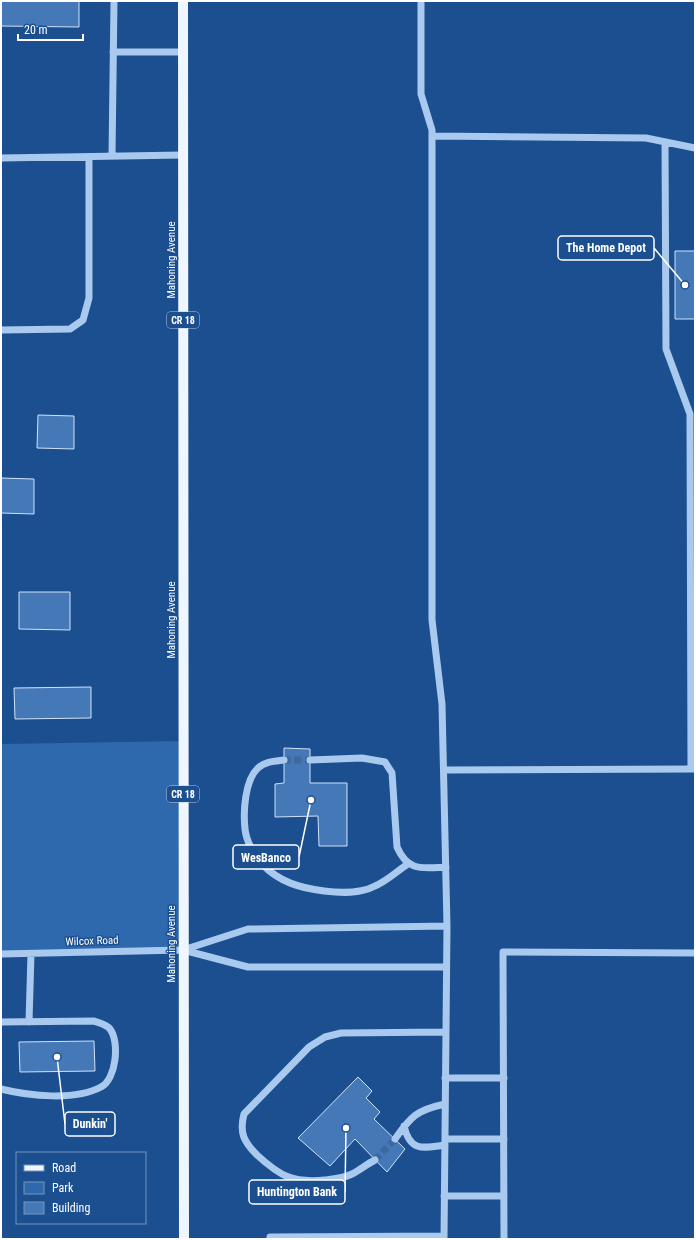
<svg xmlns="http://www.w3.org/2000/svg" width="696" height="1240" font-family="'Roboto Condensed',sans-serif">
<style>
.green{fill:#2e69ad}
.building{fill:#4478b7;stroke:#cfe3fa}
.lines{fill:none;stroke-linecap:round;stroke-linejoin:round}
.minor-tunnel{stroke:#3d69a0;stroke-width:7;stroke-dasharray:7 3.5;stroke-linecap:butt}
.minor{stroke:#a9c9ee;stroke-width:7}
.major{stroke:#f0f6ff;stroke-width:10}
.labels{text-anchor:middle;dominant-baseline:central;stroke-width:3;stroke-linejoin:round;paint-order:stroke}
.shield{fill:#1b4f8f;stroke:#bbcadd;stroke-width:1}
.shield-label{font-size:10px;font-weight:bold;fill:#fff}
.street-label{font-size:11px;fill:#fff;stroke:#1b4f8f}
.leader{fill:none;stroke:#fff;stroke-width:1.5}
.callout-dot{fill:#fff;stroke:#1b4f8f;stroke-width:1.5}
.callout{fill:#1b4f8f;stroke:#fff;stroke-width:1.5}
.callout-label{font-size:12px;text-anchor:middle;font-weight:bold;fill:#fff}
</style>
<rect width="100%" height="100%" fill="#1b4f8f"/>
<path class="green" d="M 183,741 L 183,950 L 1,955 L 1,744 Z"/>
<path class="building" d="M 1,1 L 79,1 L 79,27 L 1,26 Z
M 675,251 L 695,251 L 695,319 L 675,319 Z
M 38,415 L 74,416 L 74,449 L 37,448 Z
M 1,478 L 34,479 L 34,514 L 1,513 Z
M 19,592 L 70,592 L 70,630 L 19,629 Z
M 91,687 L 91,718 L 15,719 L 14,688 Z
M 284,748 L 310,749 L 310,783 L 347,783 L 347,846 L 319,846 L 318,816 L 275,817 L 275,784 L 284,783 Z
M 94,1041 L 95,1071 L 20,1072 L 19,1042 Z
M 358,1077 L 372,1091 L 366,1098 L 380,1112 L 374,1119 L 405,1149 L 387,1172 L 355,1139 L 330,1166 L 298,1138 Z"/>
<g class="lines">
<path class="minor-tunnel" d="M 284,760 L 310,760
M 375,1160 L 395,1139"/>
<path class="minor" d="M 421,1 L 421,94 L 432,130 L 432,620 L 442,704 L 447,926 L 444,1239
M 113,52 L 183,52
M 432,136 L 646,138 L 695,148
M 665,142 L 666,349 L 690,414 L 691,769
M 112,156 L 114,1
M 1,158 L 183,155
M 1,330 L 70,329 L 83,320 L 89,298 L 89,157
M 284,760 C 276,761 265,761 258,768 C 245,780 243,811 245,829 C 246,840 254,856 262,864 C 279,882 300,888 324,891 C 341,893 360,894 375,886 C 387,881 397,871 408,864
M 310,760 L 362,758 L 385,762 L 392,773 L 397,847 C 408,872 422,868 446,867
M 444,770 L 695,769
M 183,950 L 248,967 L 446,967
M 1,954 L 183,950 L 248,929 L 447,926
M 1,1022 L 94,1021 C 99,1023 106,1024 110,1029 C 120,1042 116,1080 101,1087 C 75,1101 29,1096 1,1089
M 29,1022 L 31,954
M 445,1078 L 504,1078
M 404,1126 C 410,1152 423,1148 445,1145
M 395,1139 C 411,1116 417,1110 445,1104
M 445,1139 L 504,1139
M 375,1160 C 367,1164 360,1170 352,1174 C 344,1178 334,1179 325,1180 C 293,1183 281,1177 257,1155 C 244,1142 239,1133 244,1114 L 309,1047 L 325,1037 L 341,1033 L 446,1032
M 444,1196 L 504,1196
M 270,1239 L 270,1237 L 444,1236
M 504,1239 L 503,952 L 695,953"/>
<path class="major" d="M 183,1 L 184,1239"/>
</g>
<g class="labels">
<g class="shield">
<rect x="167" y="312" width="32" height="16" rx="3"/>
<rect x="167" y="786" width="32" height="16" rx="3"/>
</g>
<g class="shield-label">
<text x="183" y="320">CR 18</text>
<text x="183" y="794">CR 18</text>
</g>
<g class="street-label">
<text transform="translate(171 260) rotate(-90)">Mahoning Avenue</text>
<text transform="translate(171 620) rotate(-90)">Mahoning Avenue</text>
<text transform="translate(92 941) rotate(-2)">Wilcox Road</text>
<text transform="translate(171 944) rotate(-90)">Mahoning Avenue</text>
</g>
</g>
<path class="leader" d="M685 285L654 248M311 800L299 857M57 1057L65 1124M346 1128L345 1192"/>
<g class="callout-dot">
<circle cx="685" cy="285" r="4"/>
<circle cx="311" cy="800" r="4"/>
<circle cx="57" cy="1057" r="4"/>
<circle cx="346" cy="1128" r="4"/>
</g>
<g class="callout">
<rect x="558" y="236" width="96" height="24" rx="4"/>
<rect x="233" y="845" width="66" height="24" rx="4"/>
<rect x="65" y="1112" width="50" height="24" rx="4"/>
<rect x="249" y="1180" width="96" height="24" rx="4"/>
</g>
<g class="callout-label">
<text x="606" y="252">The Home Depot</text>
<text x="266" y="862">WesBanco</text>
<text x="90" y="1128">Dunkin'</text>
<text x="297" y="1196">Huntington Bank</text>
</g>
<rect width="696" height="1240" fill="none" stroke="#ffffff" stroke-width="4"/>
<rect x="16" y="1152" width="130" height="72" fill="#1b4f8f" stroke="#7695bc"/>
<rect x="24" y="1165" width="20" height="6" fill="#f0f6ff" stroke="#7695bc"/>
<text x="52" y="1172" font-size="12" fill="#ffffff">Road</text>
<rect x="24" y="1182" width="20" height="12" fill="#2e69ad" stroke="#7695bc"/>
<text x="52" y="1192" font-size="12" fill="#ffffff">Park</text>
<rect x="24" y="1202" width="20" height="12" fill="#4478b7" stroke="#7695bc"/>
<text x="52" y="1212" font-size="12" fill="#ffffff">Building</text>
<path d="M18 34v6h65v-6" fill="none" stroke="#ffffff" stroke-width="2"/>
<text x="24" y="34" font-size="12" fill="#ffffff" stroke="#1b4f8f" stroke-width="3" paint-order="stroke">20 m</text>
</svg>
